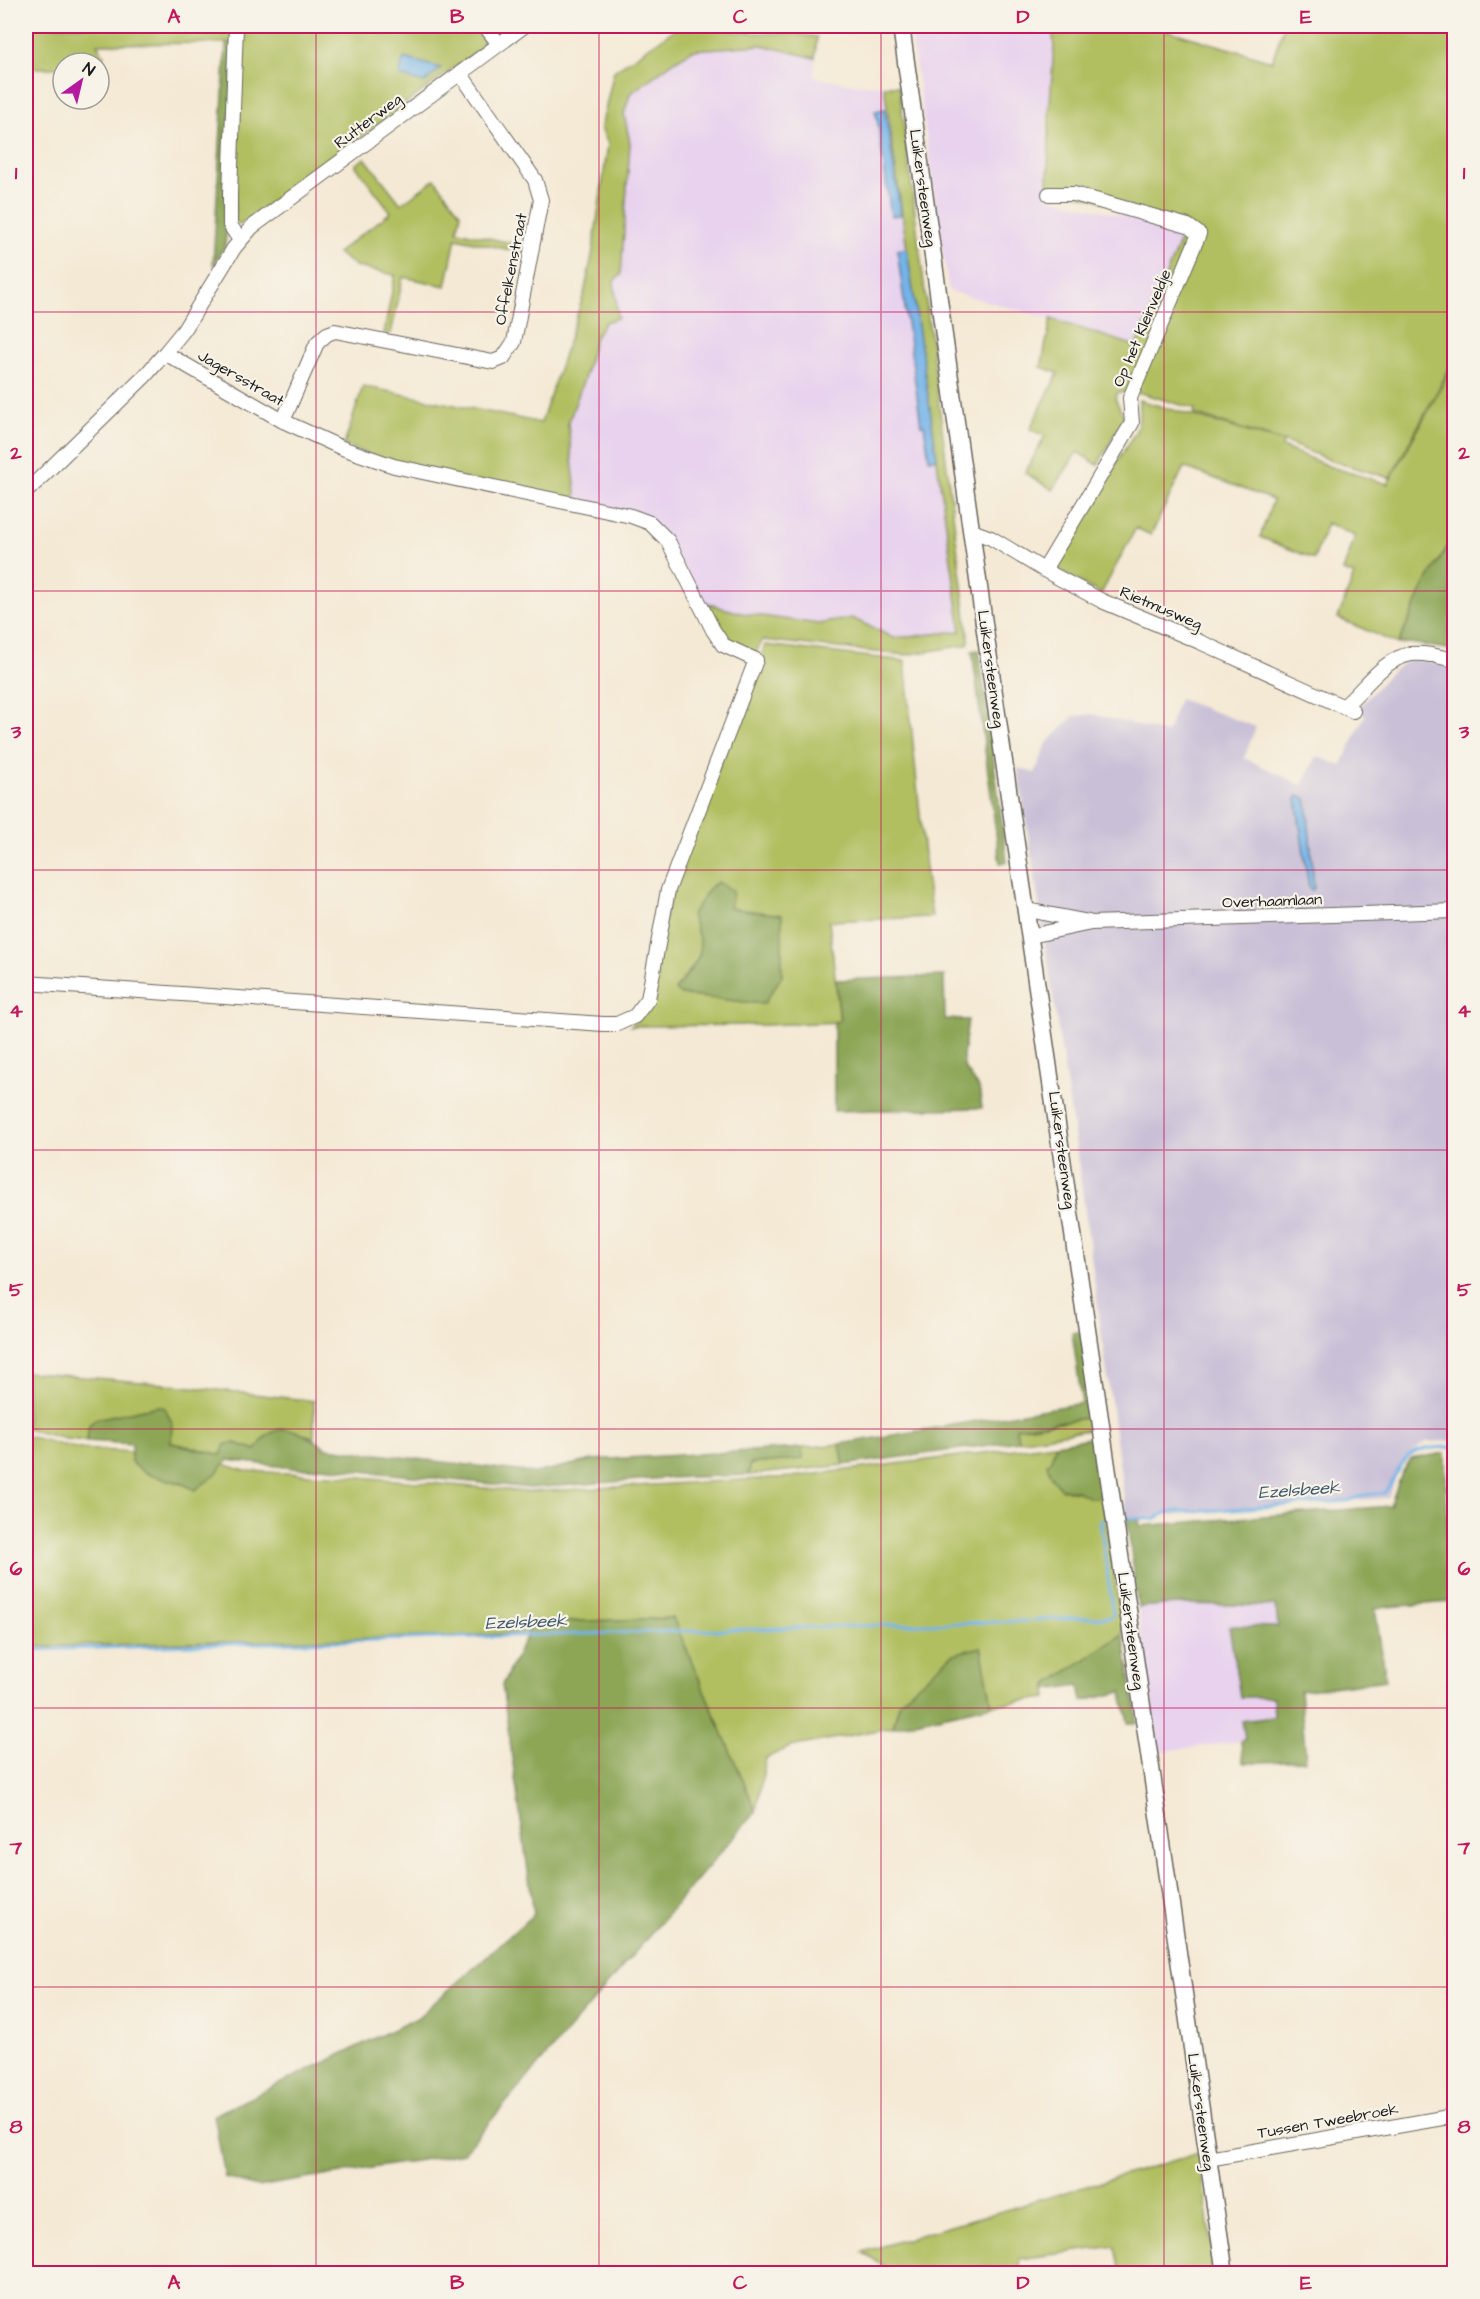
<svg xmlns="http://www.w3.org/2000/svg" width="1480" height="2299" font-family="'Architects Daughter',sans-serif">
<style>
.built{fill:#e8d2ee}
.industrial{fill:#c9bfd7}
.green{fill:#b1bf61;stroke:#666e3e;stroke-width:1.5;fill-rule:evenodd}
.forest{fill:#8ca657;stroke:#54613a;stroke-width:1.5}
.water{fill:#74b4e8;stroke:#486882;stroke-width:1.5}
.lines{fill:none;stroke-linecap:round;stroke-linejoin:round}
.stream{stroke:#74b4e8;stroke-width:3}
.minor-casing{stroke:#68645c;stroke-width:16}
.major-casing{stroke:#68645c;stroke-width:19}
.minor{stroke:#fff;stroke-width:14}
.major{stroke:#fff;stroke-width:16}
.grid{fill:none;stroke:#c2185b;stroke-width:1.5;stroke-opacity:0.55}
.labels{text-anchor:middle;dominant-baseline:central;stroke-width:4.5;stroke-linejoin:round;paint-order:stroke}
.street-label{font-size:16px;fill:#1c1c1c;stroke:#f7f3e8}
.water-label{font-size:18px;font-style:italic;fill:#3f596e;stroke:#f7f3e8}
.neatline{fill:none;stroke:#c2185b;stroke-width:2}
.grid-label{font-size:20px;text-anchor:middle;font-weight:bold;fill:#c2185b}
</style>
<rect width="100%" height="100%" fill="#f7f3e8"/>
<filter id="ink" filterUnits="userSpaceOnUse"><feTurbulence type="fractalNoise" baseFrequency=".0167" numOctaves="2"/><feDisplacementMap in="SourceGraphic" scale="12" xChannelSelector="R" yChannelSelector="G"/><feConvolveMatrix kernelMatrix="1 2 1 2 8 2 1 2 1" color-interpolation-filters="sRGB"/></filter>
<filter id="wash" filterUnits="userSpaceOnUse"><feTurbulence type="fractalNoise" baseFrequency=".008" numOctaves="4" result="noise"/><feDisplacementMap in="SourceGraphic" scale="24" xChannelSelector="R" yChannelSelector="G"/><feGaussianBlur stdDeviation="1.35" result="paint"/><feColorMatrix in="noise" values="0 0 0 0 0 0 0 0 0 0 0 0 0 0 0 0 0 1.4 0 .05"/><feComposite in="paint" operator="in"/></filter>
<g filter="url(#wash)">
<rect width="100%" height="100%" fill="#f4e9d4"/>
<path class="built" d="M 910,26 L 1051,26 L 1053,52 L 1047,123 L 1046,197 L 1186,231 L 1137,347 L 1051,319 L 949,291 Z
M 762,45 L 815,58 L 814,77 L 859,85 L 884,86 L 961,631 L 894,638 L 852,618 L 819,624 L 741,613 L 705,603 L 661,530 L 577,502 L 568,424 L 584,379 L 595,337 L 605,322 L 618,318 L 614,281 L 621,275 L 630,143 L 624,114 L 630,94 L 676,60 L 693,50 Z
M 1180,1604 L 1276,1606 L 1278,1627 L 1229,1626 L 1273,1696 L 1274,1718 L 1241,1741 L 1157,1752 L 1138,1607 Z"/>
<path class="industrial" d="M 1412,659 L 1454,667 L 1454,1441 L 1425,1442 L 1403,1459 L 1388,1498 L 1321,1502 L 1127,1519 L 1078,1160 L 1018,768 L 1035,773 L 1047,743 L 1074,716 L 1092,714 L 1167,733 L 1179,699 L 1256,727 L 1244,758 L 1302,785 L 1317,756 L 1341,766 L 1365,715 L 1357,710 L 1392,671 Z"/>
<path class="green" d="M 26,26 L 233,26 L 233,43 L 97,44 L 104,56 L 76,63 L 63,63 L 63,66 L 59,68 L 26,68 Z
M 238,26 L 479,26 L 485,38 L 482,47 L 473,54 L 240,225 L 235,221 Z
M 680,26 L 712,26 L 736,32 L 793,34 L 817,37 L 815,58 L 762,45 L 693,50 L 676,60 L 630,94 L 624,114 L 630,143 L 621,275 L 614,281 L 618,318 L 605,322 L 595,337 L 584,379 L 568,424 L 577,502 L 391,463 L 344,445 L 363,386 L 541,423 L 584,294 L 592,256 L 608,144 L 601,128 L 614,71 Z
M 1052,26 L 1152,26 L 1272,61 L 1284,26 L 1454,26 L 1454,360 L 1390,478 L 1332,461 L 1288,443 L 1194,414 L 1195,409 L 1141,393 L 1118,392 L 1115,398 L 1124,417 L 1098,465 L 1077,452 L 1053,490 L 1025,473 L 1045,436 L 1030,429 L 1058,373 L 1041,367 L 1051,319 L 1136,346 L 1187,224 L 1048,186 L 1049,117 L 1054,45 Z
M 884,86 L 899,86 L 969,642 L 967,645 L 905,655 L 762,640 L 755,655 L 726,643 L 705,603 L 741,613 L 818,624 L 852,618 L 894,638 L 961,631 Z
M 365,158 L 401,204 L 435,179 L 461,214 L 457,231 L 525,246 L 524,253 L 456,238 L 446,286 L 403,277 L 391,334 L 384,333 L 395,275 L 357,267 L 337,253 L 391,212 L 355,165 Z
M 1454,364 L 1454,536 L 1426,582 L 1398,644 L 1338,618 L 1354,575 L 1343,571 L 1355,536 L 1327,523 L 1314,559 L 1260,537 L 1273,500 L 1184,467 L 1151,535 L 1136,528 L 1101,594 L 1052,567 L 1136,431 L 1139,420 L 1139,400 L 1283,442 L 1282,447 L 1331,467 L 1388,484 Z
M 765,645 L 905,661 L 926,876 L 932,917 L 829,921 L 840,1022 L 764,1025 L 631,1026 L 644,1013 L 671,890 ZM 691,915 L 764,1004 L 681,995 L 676,990 C 698,954 710,961 691,915 Z
M 26,1372 L 165,1384 L 314,1401 L 314,1439 L 309,1435 L 267,1435 L 256,1450 L 235,1443 L 221,1455 L 189,1446 L 171,1443 L 172,1423 L 159,1406 L 96,1419 L 89,1425 L 87,1441 L 66,1439 L 26,1429 Z
M 1093,1417 L 1094,1429 L 1018,1441 L 1016,1428 Z
M 26,1436 L 80,1449 L 131,1452 L 131,1462 C 153,1483 172,1476 195,1490 L 213,1476 L 224,1464 L 245,1471 L 349,1476 L 530,1492 L 792,1477 L 1056,1444 L 1051,1460 L 1067,1491 C 1081,1490 1088,1498 1103,1498 L 1123,1634 L 1047,1685 L 1047,1698 L 992,1705 L 981,1647 L 900,1701 L 893,1727 L 790,1747 L 766,1758 L 756,1811 L 673,1618 L 533,1623 L 529,1632 L 468,1636 L 26,1647 Z
M 840,1444 L 844,1465 L 749,1475 L 750,1464 L 802,1459 L 801,1448 Z
M 1199,2153 L 1216,2273 L 1120,2273 L 1115,2246 L 1019,2259 L 1020,2274 L 894,2273 L 862,2252 Z"/>
<path class="forest" d="M 226,43 L 233,43 L 227,225 L 225,246 L 213,265 Z
M 1454,536 L 1454,650 L 1410,643 L 1398,644 L 1426,582 Z
M 979,650 L 1007,862 L 1000,863 L 972,651 Z
M 718,882 L 733,891 L 730,908 L 782,915 L 782,976 L 764,1004 L 681,995 L 675,990 C 700,957 708,956 691,915 L 710,887 Z
M 944,976 L 945,1019 L 968,1020 L 963,1056 L 964,1067 L 979,1088 L 982,1108 L 834,1111 L 834,1022 L 840,1021 L 836,980 Z
M 1072,1332 L 1082,1332 L 1093,1417 L 1016,1428 L 1018,1441 L 844,1465 L 840,1444 L 1082,1403 Z
M 159,1406 L 165,1408 L 172,1423 L 171,1443 L 221,1455 L 225,1444 L 235,1443 L 256,1450 C 259,1446 263,1438 268,1435 C 288,1420 310,1438 327,1448 L 535,1473 L 592,1460 L 801,1448 L 803,1459 L 750,1464 L 749,1475 L 666,1478 L 531,1488 L 321,1467 L 301,1469 L 228,1460 L 214,1476 L 195,1490 C 173,1475 154,1484 131,1462 L 132,1444 L 87,1441 L 89,1425 L 96,1419 Z
M 1095,1437 L 1103,1497 L 1090,1498 L 1077,1491 L 1061,1489 L 1051,1477 L 1047,1463 L 1051,1460 L 1056,1444 Z
M 1445,1453 L 1450,1602 L 1375,1608 L 1386,1680 L 1300,1691 L 1306,1760 L 1243,1763 L 1241,1741 L 1245,1739 L 1242,1721 L 1274,1717 L 1273,1697 L 1240,1697 L 1229,1626 L 1278,1627 L 1276,1606 L 1180,1604 L 1138,1607 L 1127,1519 L 1139,1519 L 1140,1526 L 1390,1506 L 1402,1473 L 1411,1459 Z
M 673,1618 L 756,1811 L 463,2153 L 257,2187 L 225,2178 L 214,2115 L 417,2018 L 534,1914 L 502,1685 L 533,1623 Z
M 1123,1634 L 1138,1723 L 1128,1723 L 1122,1692 L 1082,1701 L 1079,1685 L 1047,1690 L 1047,1685 Z
M 981,1647 L 992,1705 L 893,1727 L 900,1701 L 953,1654 Z"/>
<path class="water" d="M 404,58 L 441,68 L 424,83 L 399,76 Z
M 885,109 L 901,215 L 891,216 L 877,118 L 875,111 Z
M 906,248 L 907,249 L 937,458 L 929,459 L 924,425 L 921,425 L 897,250 Z
M 1298,796 L 1304,797 L 1307,801 L 1314,888 L 1312,890 L 1309,888 L 1296,799 Z"/>
<g class="lines">
<path class="stream" d="M 1126,1518 L 1155,1519 L 1165,1513 L 1177,1511 L 1203,1511 L 1347,1501 L 1364,1495 L 1384,1493 C 1393,1483 1397,1470 1405,1460 C 1416,1446 1439,1448 1454,1447
M 1033,1620 L 1111,1617 L 1113,1614 L 1100,1520 L 1104,1520
M 26,1650 L 1028,1621"/>
</g>
</g>
<g filter="url(#ink)">
<g class="lines">
<g class="minor-casing">
<path id="minor" d="M 236,26 L 230,194 L 230,225 L 240,240
M 485,26 L 499,44
M 283,421 L 317,343 L 327,334 L 335,331 L 493,362 L 503,358 L 514,342 L 541,200 L 535,180 L 460,73
M 26,492 L 145,376 L 165,353 L 184,330 L 234,248 L 252,227 L 524,26
M 972,531 L 991,538 L 1044,570 L 1102,601 L 1200,642 L 1353,711
M 1044,570 L 1132,423 L 1130,398 L 1199,234 L 1188,226 L 1074,194 L 1049,194
M 1436,656 L 1454,660
M 1343,707 C 1364,690 1382,659 1411,654 C 1418,653 1425,654 1431,655
M 1027,910 L 1089,922
M 1030,936 L 1091,923 L 1454,911
M 26,983 L 603,1024 L 617,1024 L 635,1016 L 648,999 L 668,890 L 756,660 L 723,645 L 713,630 L 668,541 L 650,523 L 631,516 L 394,466 L 342,448 L 283,421 L 165,353
M 1208,2159 L 1454,2116"/>
</g>
<g class="major-casing">
<path id="major" d="M 901,26 L 988,652 L 1225,2274"/>
</g>
<use href="#minor" class="minor"/>
<use href="#major" class="major"/>
</g>
</g>
<path class="grid" d="M 316,26 L 316,2274M 599,26 L 599,2274M 881,26 L 881,2274M 1164,26 L 1164,2274M 26,312 L 1454,312M 26,591 L 1454,591M 26,870 L 1454,870M 26,1150 L 1454,1150M 26,1429 L 1454,1429M 26,1708 L 1454,1708M 26,1987 L 1454,1987"/>
<g class="labels">
<g class="street-label">
<text transform="translate(368 121) rotate(-37)">Rutterweg</text>
<text transform="translate(923 188) rotate(82)">Luikersteenweg</text>
<text transform="translate(511 269) rotate(-79)">Offelkenstraat</text>
<text transform="translate(1142 328) rotate(-67)">Op het Kleinveldje</text>
<text transform="translate(241 378) rotate(30)">Jagersstraat</text>
<text transform="translate(1161 608) rotate(23)">Rietmusweg</text>
<text transform="translate(991 669) rotate(82)">Luikersteenweg</text>
<text transform="translate(1272 901) rotate(-2)">Overhaamlaan</text>
<text transform="translate(1062 1150) rotate(82)">Luikersteenweg</text>
<text transform="translate(1131 1631) rotate(82)">Luikersteenweg</text>
<text transform="translate(1201 2112) rotate(82)">Luikersteenweg</text>
<text transform="translate(1328 2121) rotate(-10)">Tussen Tweebroek</text>
</g>
<g class="water-label">
<text transform="translate(1299 1490) rotate(-4)">Ezelsbeek</text>
<text transform="translate(526 1622) rotate(-2)">Ezelsbeek</text>
</g>
</g>
<rect width="1480" height="2299" fill="none" stroke="#f7f3e8" stroke-width="66"/>
<g transform="translate(81 81) rotate(34)"><circle r="28" fill="#f7f3e8" stroke="#9f9d96" stroke-width="1.5"/>
<path d="M0-4.5L10 22L0 15L-10 22Z" fill="#b5179e"/>
<text y="-9" font-size="16" font-weight="bold" text-anchor="middle" fill="#1c1c1c">N</text>
</g>
<rect x="33" y="33" width="1414" height="2233" class="neatline"/>
<g class="grid-label">
<text x="174" y="23">A</text>
<text x="457" y="23">B</text>
<text x="740" y="23">C</text>
<text x="1023" y="23">D</text>
<text x="1306" y="23">E</text>
<text x="16" y="179">1</text>
<text x="1464" y="179">1</text>
<text x="16" y="459">2</text>
<text x="1464" y="459">2</text>
<text x="16" y="738">3</text>
<text x="1464" y="738">3</text>
<text x="16" y="1017">4</text>
<text x="1464" y="1017">4</text>
<text x="16" y="1296">5</text>
<text x="1464" y="1296">5</text>
<text x="16" y="1575">6</text>
<text x="1464" y="1575">6</text>
<text x="16" y="1854">7</text>
<text x="1464" y="1854">7</text>
<text x="16" y="2133">8</text>
<text x="1464" y="2133">8</text>
<text x="174" y="2289">A</text>
<text x="457" y="2289">B</text>
<text x="740" y="2289">C</text>
<text x="1023" y="2289">D</text>
<text x="1306" y="2289">E</text>
</g>
</svg>
